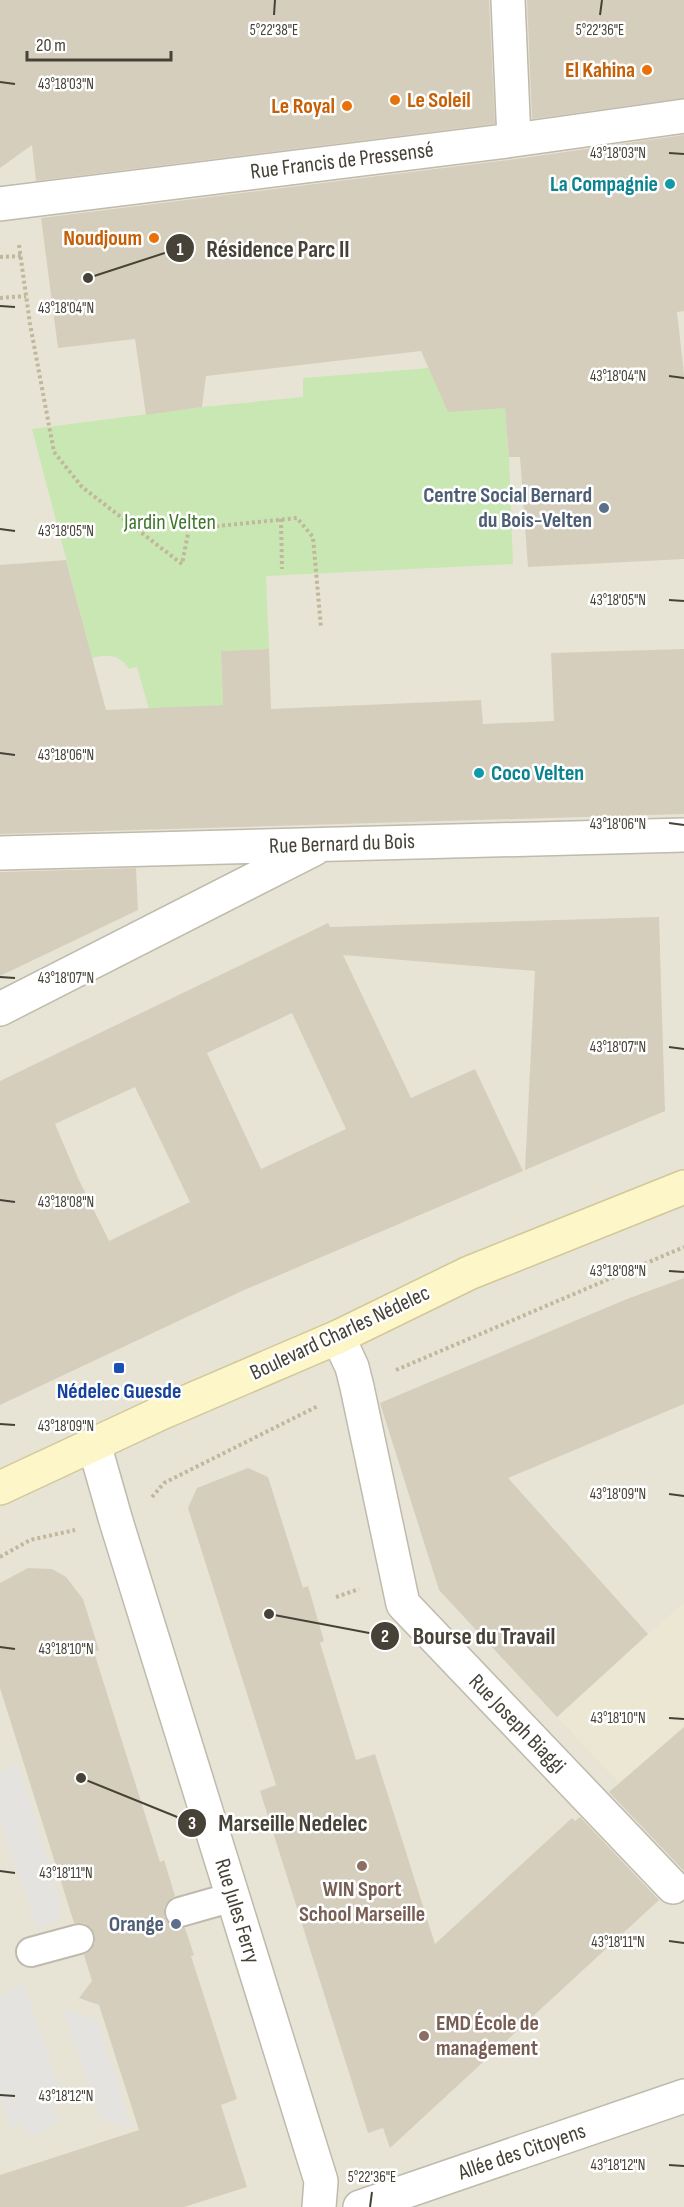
<svg xmlns="http://www.w3.org/2000/svg" width="684" height="2207" font-family="'Sofia Sans Condensed',sans-serif">
<style>
.residential{fill:#e7e4d6}
.education{fill:#ece7d2}
.green{fill:#c9e7b2}
.parking{fill:#e5e3df}
.building{fill:#d5cebd;fill-rule:evenodd}
.lines{fill:none;stroke-linecap:round;stroke-linejoin:round}
.lane-casing{stroke:#bfbaab;stroke-width:32}
.street-casing{stroke:#bfbaab;stroke-width:36}
.secondary-casing{stroke:#d2c899;stroke-width:36}
.path{stroke:#c0b79c;stroke-width:4;stroke-dasharray:3 3;stroke-linecap:butt}
.lane{stroke:#fff;stroke-width:28}
.street{stroke:#fff;stroke-width:33}
.secondary{stroke:#fdf6c8;stroke-width:33}
.ticks{fill:none;stroke:#474237;stroke-width:2}
.food-dot{fill:#e8710a;stroke:#fff;stroke-width:2}
.culture-dot{fill:#0f9aa8;stroke:#fff;stroke-width:2}
.service-dot{fill:#5c6f8a;stroke:#fff;stroke-width:2}
.transit-dot{fill:#1a4fb4;stroke:#fff;stroke-width:2}
.education-dot{fill:#8d6e63;stroke:#fff;stroke-width:2}
.labels{text-anchor:middle;dominant-baseline:central;stroke-width:5;stroke-linejoin:round;paint-order:stroke}
.food-label{font-size:22px;font-weight:bold;fill:#c56008;stroke:#fff;text-anchor:end}
.street-label{font-size:22px;fill:#474237;stroke:#fff}
.culture-label{font-size:22px;font-weight:bold;fill:#0d838f;stroke:#fff;text-anchor:end}
.service-label{font-size:22px;font-weight:bold;fill:#4e5e75;stroke:#fff;text-anchor:end}
.park-label{font-size:22px;fill:#40772b;stroke:#fff}
.transit-label{font-size:22px;font-weight:bold;fill:#164399;stroke:#fff}
.education-label{font-size:22px;font-weight:bold;fill:#785e54;stroke:#fff}
.ticks-label{font-size:15px;text-anchor:middle;fill:#474237;stroke:#fff;stroke-width:5;stroke-linejoin:round;paint-order:stroke}
.leader{fill:none;stroke:#474237;stroke-width:2}
.callout-dot{fill:#474237;stroke:#fff;stroke-width:2}
.mark-label{font-size:18px;text-anchor:middle;font-weight:bold;fill:#fff}
.callout-label{font-size:24px;text-anchor:middle;font-weight:bold;fill:#474237;stroke:#fff;stroke-width:5;stroke-linejoin:round;paint-order:stroke}
</style>
<rect width="100%" height="100%" fill="#f3f1e8"/>
<path class="residential" d="M 0,0 L 684,0 L 684,2207 L 0,2207 Z"/>
<path class="education" d="M 684,1602 L 684,1852 L 557,1717 Z"/>
<path class="green" d="M 429,368 L 505,408 L 509,457 L 513,564 L 266,576 L 269,649 L 221,651 L 223,705 L 149,709 L 137,667 L 129,669 C 119,654 108,654 92,658 L 32,429 L 202,407 L 303,397 L 303,378 Z"/>
<path class="parking" d="M 18,1762 L 63,1914 L 38,1932 L 0,1820 L 0,1772 Z
M 24,1983 L 63,2098 L 52,2104 L 60,2121 L 30,2138 L 21,2123 L 12,2130 L 0,2094 L 0,1998 Z
M 62,2009 L 97,2020 L 132,2128 L 102,2120 Z"/>
<path class="building" d="M 0,0 L 489,0 L 495,124 L 36,181 L 32,145 L 0,168 Z
M 527,0 L 684,0 L 684,98 L 532,119 Z
M 684,135 L 684,311 L 677,312 L 684,374 L 684,559 L 528,567 L 520,457 L 509,457 L 505,408 L 448,412 L 421,351 L 206,376 L 202,407 L 146,415 L 135,339 L 58,348 L 41,218 L 516,159 Z
M 66,560 L 106,710 L 223,705 L 221,651 L 269,649 L 271,709 L 481,700 L 483,724 L 554,721 L 551,653 L 684,649 L 684,814 L 0,834 L 0,565 Z
M 136,868 L 138,910 L 0,976 L 0,872 Z
M 659,917 L 665,1111 L 525,1170 L 535,971 L 343,955 L 411,1098 L 475,1069 L 523,1171 L 242,1291 L 0,1405 L 0,1081 L 328,923 L 330,927 ZM 292,1013 L 346,1129 L 261,1169 L 207,1053 ZM 135,1087 L 190,1202 L 109,1241 L 78,1178 L 55,1124 Z
M 684,1278 L 684,1404 L 508,1478 L 648,1634 L 557,1717 L 439,1590 L 380,1403 L 627,1299 Z
M 248,1468 L 268,1477 L 303,1588 L 308,1586 L 324,1641 L 320,1643 L 356,1760 L 375,1754 L 435,1944 L 572,1818 L 575,1821 L 580,1817 L 659,1900 L 390,2148 L 383,2128 L 368,2133 L 260,1791 L 276,1785 L 188,1508 L 197,1488 Z
M 28,1568 L 52,1569 L 66,1577 L 83,1599 L 99,1650 L 94,1652 L 160,1862 L 164,1860 L 175,1896 L 169,1900 L 164,1907 L 164,1917 L 168,1923 L 175,1928 L 185,1928 L 194,1955 L 191,1956 L 237,2099 L 221,2105 L 247,2187 L 184,2207 L 0,2207 L 0,2175 L 139,2130 L 99,2005 L 79,1998 L 92,1981 L 84,1955 L 91,1950 L 95,1943 L 95,1935 L 91,1928 L 84,1923 L 74,1923 L 0,1688 L 0,1583 Z
M 684,1727 L 684,1871 L 609,1792 Z"/>
<g class="lines">
<g class="lane-casing">
<path id="lane" d="M 180,1912 L 233,1897
M 31,1952 L 79,1939"/>
</g>
<g class="street-casing">
<path id="street" d="M 508,0 L 514,140
M 0,204 L 514,140 L 684,116
M 0,853 L 684,835
M 0,1009 L 314,849
M 338,1337 L 352,1367 L 357,1387 L 403,1604 L 673,1887
M 94,1444 L 116,1521 L 321,2181 L 319,2207
M 360,2207 L 684,2096"/>
</g>
<g class="secondary-casing">
<path id="secondary" d="M 0,1488 L 161,1413 L 338,1337 L 469,1273 L 684,1187"/>
</g>
<path class="path" d="M 19,245 L 30,324 L 54,452 L 82,487 L 182,564 L 189,529 L 297,518 L 313,537 L 321,628
M 0,257 L 21,256
M 0,298 L 26,296
M 281,519 L 282,569
M 396,1370 L 684,1247
M 152,1497 L 164,1483 L 318,1406
M 0,1557 L 30,1540 L 75,1530
M 336,1597 L 359,1589"/>
<use href="#lane" class="lane"/>
<use href="#street" class="street"/>
<use href="#secondary" class="secondary"/>
</g>
<path class="ticks" d="M 274,15 L 275,0M 600,15 L 602,0M 0,82 L 15,84M 669,153 L 684,154M 0,306 L 15,307M 669,376 L 684,378M 0,529 L 15,531M 669,600 L 684,601M 0,753 L 15,755M 669,823 L 684,825M 0,977 L 15,978M 669,1047 L 684,1049M 0,1200 L 15,1202M 669,1271 L 684,1272M 0,1424 L 15,1425M 669,1494 L 684,1496M 0,1647 L 15,1649M 669,1718 L 684,1719M 0,1871 L 15,1873M 669,1941 L 684,1943M 0,2095 L 15,2096M 669,2165 L 684,2166M 370,2207 L 372,2192"/>
<g class="food-dot">
<circle cx="647" cy="70" r="6"/>
<circle cx="395" cy="100" r="6"/>
<circle cx="347" cy="106" r="6"/>
<circle cx="154" cy="238" r="6"/>
</g>
<g class="culture-dot">
<circle cx="670" cy="184" r="6"/>
<circle cx="479" cy="773" r="6"/>
</g>
<g class="service-dot">
<circle cx="604" cy="508" r="6"/>
<circle cx="176" cy="1924" r="6"/>
</g>
<rect class="transit-dot" x="113" y="1362" width="12" height="12" rx="3"/>
<g class="education-dot">
<circle cx="362" cy="1866" r="6"/>
<circle cx="424" cy="2036" r="6"/>
</g>
<g class="labels">
<g class="food-label">
<text x="635" y="70">El Kahina</text>
<text x="407" y="100" text-anchor="start">Le Soleil</text>
<text x="335" y="106">Le Royal</text>
<text x="142" y="238">Noudjoum</text>
</g>
<g class="street-label">
<text transform="translate(342 161) rotate(-7)">Rue Francis de Pressensé</text>
<text transform="translate(342 844) rotate(-2)">Rue Bernard du Bois</text>
<text transform="translate(340 1333) rotate(-25)">Boulevard Charles Nédelec</text>
<text transform="translate(517 1724) rotate(46)">Rue Joseph Biaggi</text>
<text transform="translate(237 1911) rotate(73)">Rue Jules Ferry</text>
<text transform="translate(522 2152) rotate(-19)">Allée des Citoyens</text>
</g>
<g class="culture-label">
<text x="658" y="184">La Compagnie</text>
<text x="491" y="773" text-anchor="start">Coco Velten</text>
</g>
<g class="service-label">
<text x="592" y="495">Centre Social Bernard<tspan x="592" dy="25">du Bois-Velten</tspan></text>
<text x="164" y="1924">Orange</text>
</g>
<g class="park-label">
<text x="170" y="522">Jardin Velten</text>
</g>
<g class="transit-label">
<text x="119" y="1391">Nédelec Guesde</text>
</g>
<g class="education-label">
<text x="362" y="1889">WIN Sport<tspan x="362" dy="25">School Marseille</tspan></text>
<text x="436" y="2023" text-anchor="start">EMD École de<tspan x="436" dy="25">management</tspan></text>
</g>
</g>
<g class="ticks-label">
<text x="274" y="35">5°22'38"E</text>
<text x="600" y="35">5°22'36"E</text>
<text x="66" y="89">43°18'03"N</text>
<text x="618" y="158">43°18'03"N</text>
<text x="66" y="313">43°18'04"N</text>
<text x="618" y="381">43°18'04"N</text>
<text x="66" y="536">43°18'05"N</text>
<text x="618" y="605">43°18'05"N</text>
<text x="66" y="760">43°18'06"N</text>
<text x="618" y="829">43°18'06"N</text>
<text x="66" y="983">43°18'07"N</text>
<text x="618" y="1052">43°18'07"N</text>
<text x="66" y="1207">43°18'08"N</text>
<text x="618" y="1276">43°18'08"N</text>
<text x="66" y="1431">43°18'09"N</text>
<text x="618" y="1499">43°18'09"N</text>
<text x="66" y="1654">43°18'10"N</text>
<text x="618" y="1723">43°18'10"N</text>
<text x="66" y="1878">43°18'11"N</text>
<text x="618" y="1947">43°18'11"N</text>
<text x="66" y="2101">43°18'12"N</text>
<text x="618" y="2170">43°18'12"N</text>
<text x="372" y="2182">5°22'36"E</text>
</g>
<path class="leader" d="M88 278L180 248M269 1614L385 1636M81 1778L192 1823"/>
<g class="callout-dot">
<circle cx="88" cy="278" r="6"/>
<circle cx="269" cy="1614" r="6"/>
<circle cx="81" cy="1778" r="6"/>
<circle cx="180" cy="248" r="15"/>
<circle cx="385" cy="1636" r="15"/>
<circle cx="192" cy="1823" r="15"/>
</g>
<g class="mark-label">
<text x="180" y="255">1</text>
<text x="385" y="1642">2</text>
<text x="192" y="1829">3</text>
</g>
<g class="callout-label">
<text x="278" y="257">Résidence Parc II</text>
<text x="484" y="1644">Bourse du Travail</text>
<text x="293" y="1831">Marseille Nedelec</text>
</g>
<path d="M27 51v9h144v-9" fill="none" stroke="#474237" stroke-width="3"/>
<text x="36" y="51" font-size="18" fill="#474237" stroke="#ffffff" stroke-width="4.5" paint-order="stroke">20 m</text>
</svg>
